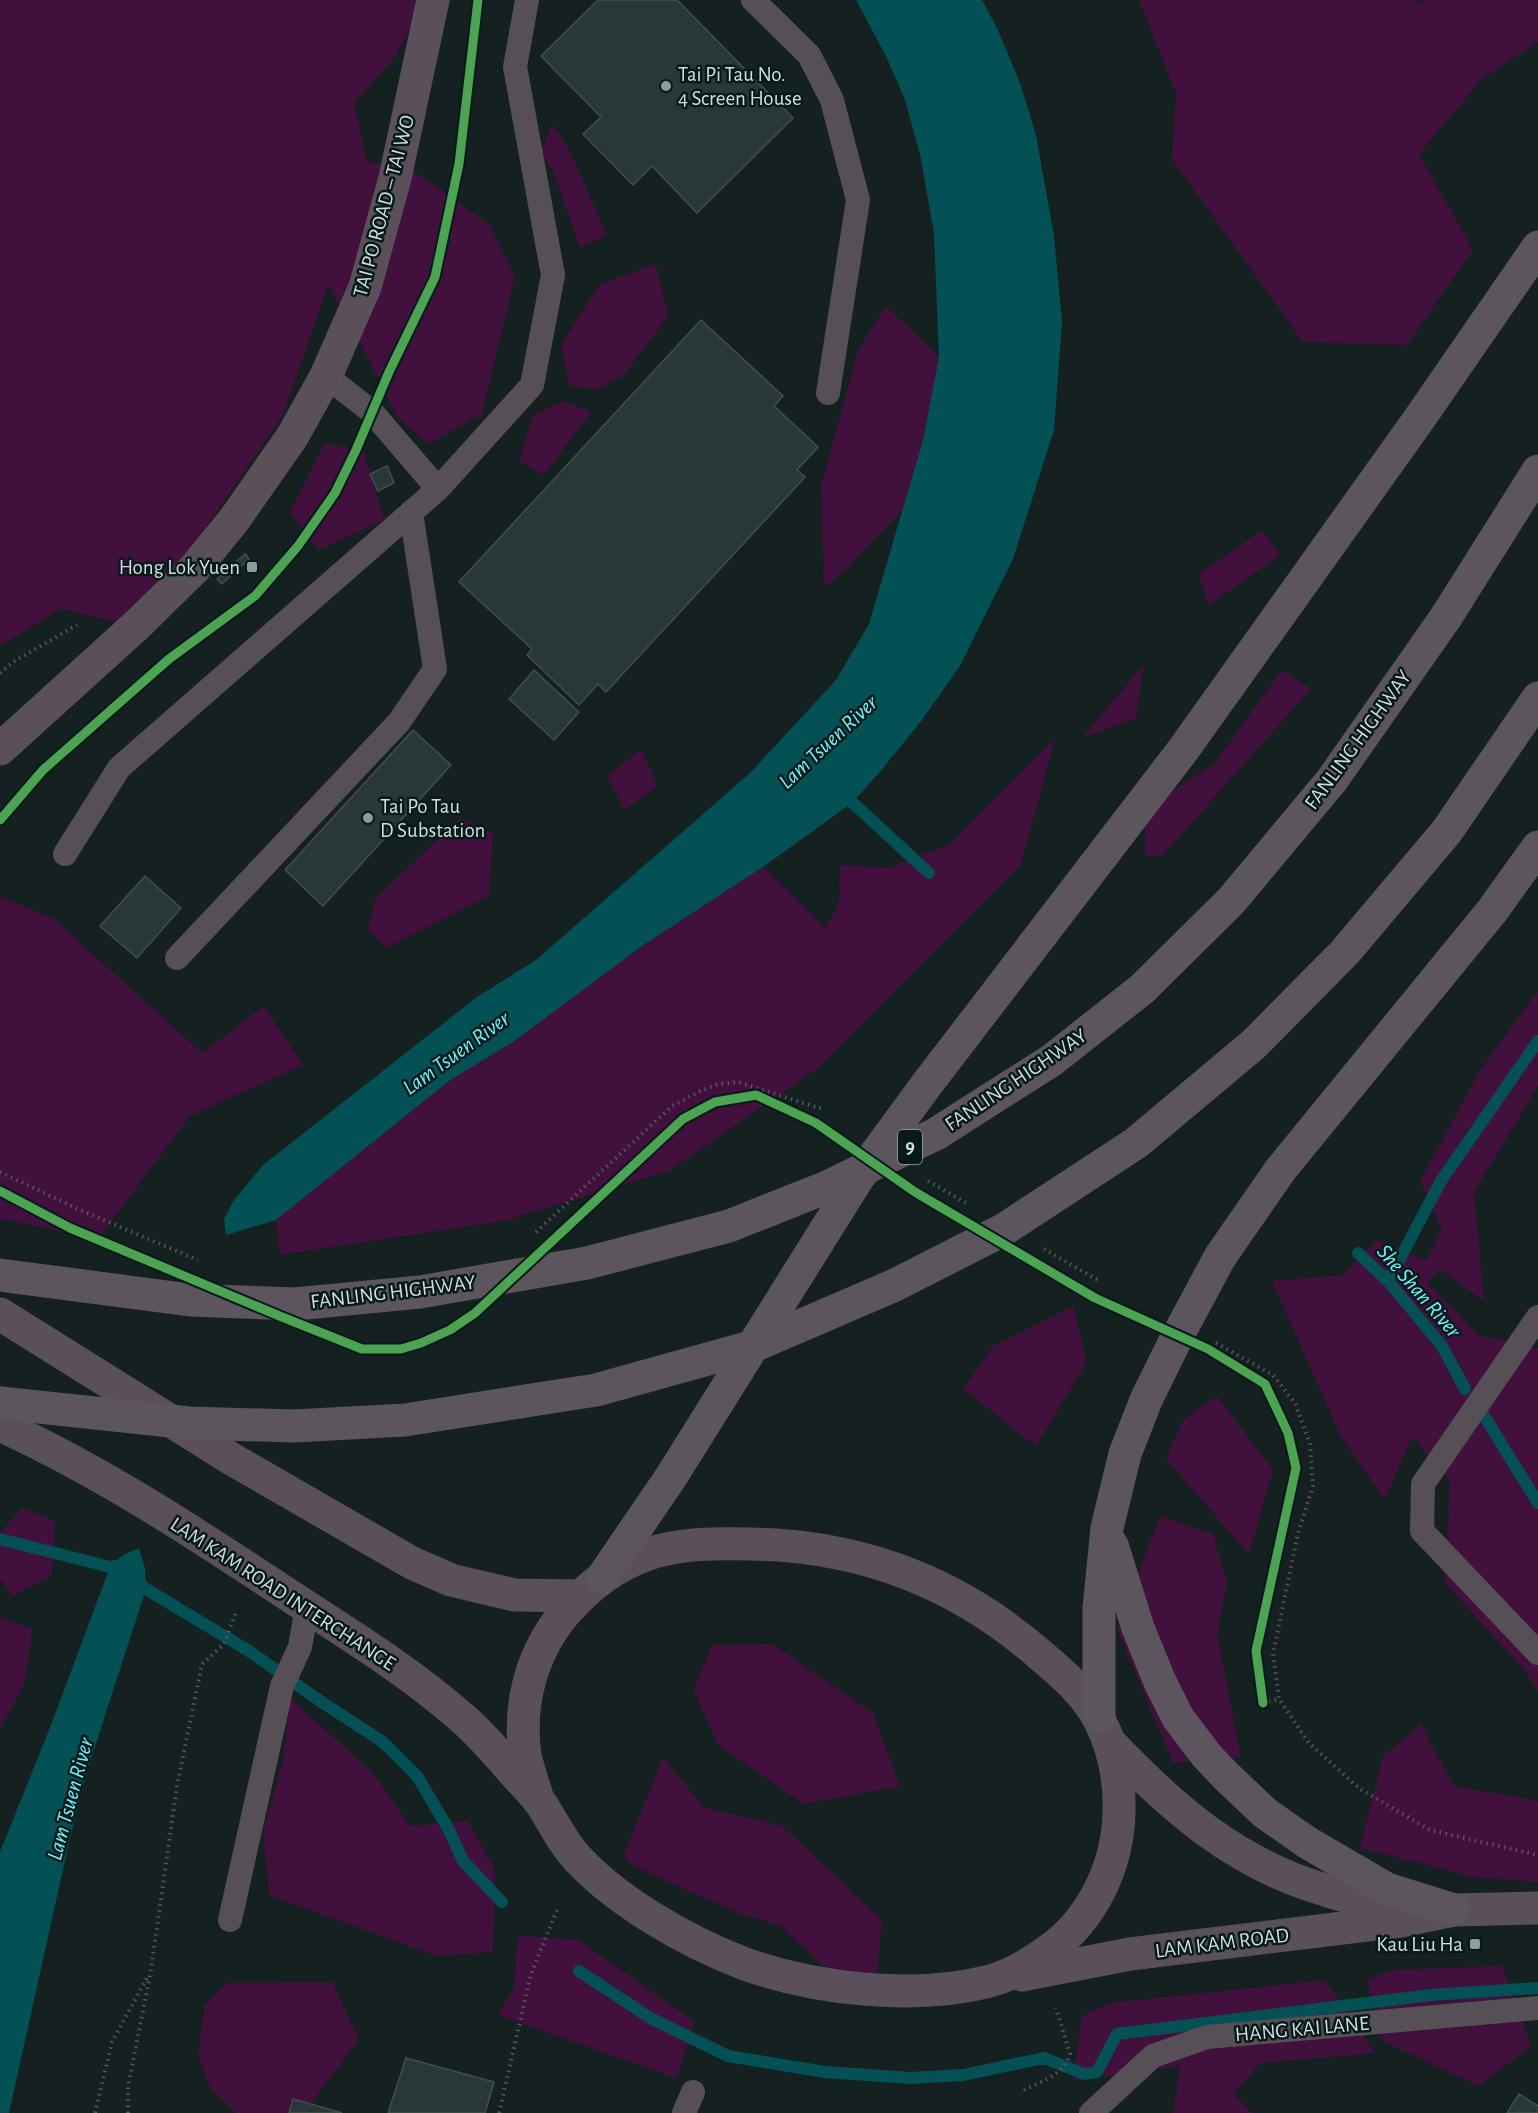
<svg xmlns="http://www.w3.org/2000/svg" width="1538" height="2113" font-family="'Alegreya Sans',sans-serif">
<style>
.green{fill:#41103d}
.water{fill:#035155}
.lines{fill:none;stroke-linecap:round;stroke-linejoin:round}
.stream{stroke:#035155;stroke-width:12}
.building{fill:#2a3738;stroke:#444d4d;stroke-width:1.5}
.path{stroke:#57565a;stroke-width:4;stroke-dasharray:1.5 4.5;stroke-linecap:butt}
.service{stroke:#565056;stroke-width:24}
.secondary{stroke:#5a505a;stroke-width:33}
.motorway{stroke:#5c555e;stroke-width:33}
.cycleway-casing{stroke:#071a1b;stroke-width:13}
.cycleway{stroke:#4ca352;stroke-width:9}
.poi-dot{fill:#909c9c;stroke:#071a1b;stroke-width:2}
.labels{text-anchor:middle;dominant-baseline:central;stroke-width:5;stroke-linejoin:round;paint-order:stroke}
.shield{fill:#071a1b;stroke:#95a3a4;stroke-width:1.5}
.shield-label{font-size:20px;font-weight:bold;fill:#d2dedf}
.poi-label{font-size:21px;fill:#d2dedf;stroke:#071a1b;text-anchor:start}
.street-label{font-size:21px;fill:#d2dedf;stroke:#071a1b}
.water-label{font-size:22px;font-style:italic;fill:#6ff4fc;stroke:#071a1b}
</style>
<rect width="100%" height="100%" fill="#152020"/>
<path class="green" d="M 0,0 L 424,0 L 396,56 L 354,103 L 367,162 L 413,171 L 489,224 L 515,276 L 482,414 L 428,444 L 397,417 L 361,344 L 328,285 L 283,415 L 180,565 L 117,622 L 61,609 L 0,646 Z
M 1139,0 L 1417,0 L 1418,4 L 1425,0 L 1538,0 L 1538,42 L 1481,80 L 1419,154 L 1473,250 L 1407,345 L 1303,342 L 1172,159 L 1176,93 Z
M 553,124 L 567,145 L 607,235 L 580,248 L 553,171 L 540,152 Z
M 656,264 L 668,316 L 624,375 L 597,390 L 569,385 L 561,345 L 600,284 Z
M 886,306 L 939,357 L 923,440 L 902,510 L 846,569 L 824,587 L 821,487 L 858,350 Z
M 563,401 L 591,412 L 544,475 L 519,461 L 533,415 Z
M 325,443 L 364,452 L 384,520 L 318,550 L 290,512 Z
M 1262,530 L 1280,555 L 1208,606 L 1199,574 Z
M 1144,664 L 1136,718 L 1082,738 Z
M 1282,670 L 1311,689 L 1162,856 L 1145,856 L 1145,809 L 1214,764 Z
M 1055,739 L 1021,864 L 818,1068 L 669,1171 L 502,1221 L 280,1255 L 276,1220 L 449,1081 L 513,1042 L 645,944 L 763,867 L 826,929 L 839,902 L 840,865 L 888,868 L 949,845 Z
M 641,749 L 658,786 L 624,810 L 607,776 Z
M 460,818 L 493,833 L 489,896 L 386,948 L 368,930 L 375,899 Z
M 0,896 L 54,919 L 202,1053 L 264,1006 L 303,1065 L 190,1116 L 98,1239 L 0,1219 Z
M 1538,991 L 1538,1086 L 1474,1192 L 1484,1301 L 1440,1269 L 1428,1283 L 1479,1335 L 1538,1348 L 1538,1692 L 1526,1672 L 1445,1583 L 1450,1479 L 1412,1437 L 1385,1499 L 1340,1435 L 1272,1281 L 1343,1275 L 1377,1240 L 1426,1260 L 1442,1229 L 1420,1181 L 1481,1069 Z
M 1073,1306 L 1087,1362 L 1036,1446 L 963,1389 L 993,1346 Z
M 1217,1396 L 1273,1470 L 1249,1554 L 1166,1459 L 1183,1420 Z
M 23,1508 L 55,1521 L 52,1575 L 13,1596 L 0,1579 L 0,1532 Z
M 1160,1516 L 1213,1534 L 1227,1582 L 1217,1634 L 1241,1757 L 1173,1763 L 1117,1629 Z
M 0,1617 L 33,1629 L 24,1685 L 0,1729 Z
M 772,1644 L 873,1713 L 900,1786 L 804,1804 L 719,1746 L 693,1690 L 712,1645 Z
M 290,1698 L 372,1772 L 410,1826 L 468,1821 L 495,1870 L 493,1952 L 436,1956 L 269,1895 L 263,1832 L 283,1761 Z
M 1421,1724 L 1454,1786 L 1538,1801 L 1538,1882 L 1475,1877 L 1360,1848 L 1383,1756 Z
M 663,1758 L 705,1808 L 781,1825 L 882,1920 L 876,1983 L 822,1965 L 781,1926 L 733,1911 L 630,1864 L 624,1854 Z
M 518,1935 L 578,1940 L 695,2022 L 676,2078 L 498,2015 L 514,1988 Z
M 1502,1966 L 1531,2046 L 1479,2086 L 1382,2041 L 1367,1980 L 1392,1970 Z
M 1325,1980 L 1375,2053 L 1260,2063 L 1234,2094 L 1252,2113 L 1173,2113 L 1180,2066 L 1073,2081 L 1082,2016 L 1110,2003 Z
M 332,1982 L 359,2039 L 304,2113 L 237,2113 L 211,2090 L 198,2054 L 205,2005 L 227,1983 Z"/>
<path class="water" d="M 856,0 L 982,0 L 996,26 L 1020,83 L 1036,135 L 1054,236 L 1062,322 L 1054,430 L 1013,559 L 960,666 L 919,724 L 878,774 L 852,803 L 763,867 L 645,944 L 513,1042 L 449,1081 L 276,1220 L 226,1235 L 224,1219 L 234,1200 L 263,1165 L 477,997 L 536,960 L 750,773 L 836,680 L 869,624 L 923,440 L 939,357 L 934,233 L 920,154 L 905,100 L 887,58 Z
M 139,1548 L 145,1568 L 146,1589 L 87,1771 L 70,1838 L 9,2113 L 0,2113 L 0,1852 L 51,1725 L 110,1567 L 123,1555 Z"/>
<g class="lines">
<path class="stream" d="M 842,793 L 929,873
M 1358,1253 L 1388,1281 L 1442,1346 L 1465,1389
M 1388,1281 L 1441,1181 L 1538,1041
M 1483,1414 L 1538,1503
M 0,1539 L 110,1567 L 124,1565
M 133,1578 L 146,1589 L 249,1651 L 323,1703 L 383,1742 L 417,1776 L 449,1830 L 463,1861 L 502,1902
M 579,1971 L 652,2019 L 728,2056 L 825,2072 L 911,2078 L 963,2075 L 1044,2058 L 1084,2074 L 1097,2072 L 1117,2034 L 1431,1995 L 1538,1988"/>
</g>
<path class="building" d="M 598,0 L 677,0 L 793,118 L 697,213 L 652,166 L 633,185 L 583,134 L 601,117 L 541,56 Z
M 701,320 L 783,396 L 774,406 L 818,447 L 797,470 L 805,477 L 606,692 L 598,684 L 579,705 L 527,655 L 532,649 L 459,582 Z
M 387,466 L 394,483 L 378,491 L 370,474 Z
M 245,554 L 249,559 L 222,584 L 217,579 Z
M 534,670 L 579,712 L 554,740 L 509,699 Z
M 413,730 L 451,765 L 323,906 L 285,870 Z
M 145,876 L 181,908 L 137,958 L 100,926 Z
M 406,2058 L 494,2082 L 485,2113 L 388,2113 Z
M 1519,2094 L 1538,2106 L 1538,2113 L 1507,2113 Z
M 293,2099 L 342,2113 L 289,2113 Z"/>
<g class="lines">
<path class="path" d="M 0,673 L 13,662 L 77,625
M 0,1172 L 80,1210 L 198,1260
M 928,1181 L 968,1204
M 536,1232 L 672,1106 L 700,1091 L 719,1084 L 738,1082 L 822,1109
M 1044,1249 L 1101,1282
M 1216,1343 L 1273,1375 L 1295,1403 L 1310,1444 L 1313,1486 L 1298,1533 L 1273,1654 L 1279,1699 L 1309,1743 L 1360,1789 L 1430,1830 L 1538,1855
M 1263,1703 L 1279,1699
M 1024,2090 C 1042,2081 1064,2075 1070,2054 L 1056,2008
M 95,2113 L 112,2042 L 148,1976
M 128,2113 L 128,2087 L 151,1970 L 177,1786 L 202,1664 L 224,1644 L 237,1610
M 499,2113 L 531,1974 L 557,1910"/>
<path class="service" d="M 753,0 L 809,55 L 832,100 L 858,200 L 828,393
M 438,489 L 532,385 L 553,275 L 515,67 L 527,0
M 65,854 L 119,768 L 438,489 L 372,412 L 326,376
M 177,958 L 399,722 L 435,669 L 411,512
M 1538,1317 L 1423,1484 L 1422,1531 L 1538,1653
M 230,1920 L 282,1686 L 300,1647 L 307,1607
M 684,2113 L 693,2092
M 1091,2113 L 1153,2056 L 1207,2037 L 1538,2008"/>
<path class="secondary" d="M 0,749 L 138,624 L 194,569 L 234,520 L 292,437 L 326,376 L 365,287 L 395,178 L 433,0
M 0,1314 L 230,1458 L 412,1563 L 451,1580 L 514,1595 L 580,1596
M 0,1425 C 101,1471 198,1535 290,1596 C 348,1634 409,1671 461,1717 C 479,1732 494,1750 509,1767 C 519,1779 531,1790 540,1802 C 551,1818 559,1836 571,1851 C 611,1899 687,1942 745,1964 C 815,1989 913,2000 986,1982 C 1007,1977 1030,1964 1048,1951 C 1092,1920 1118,1866 1119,1812 C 1120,1781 1114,1749 1100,1721 C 1086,1694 1062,1673 1038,1653 C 955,1581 861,1546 751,1544 C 717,1543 681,1543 648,1554 C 614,1566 587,1587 564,1614 C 531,1654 518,1705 525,1755 C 528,1770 534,1785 538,1800
M 1110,1743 C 1172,1808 1235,1863 1322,1889 C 1332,1892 1342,1896 1353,1897 C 1374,1901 1395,1902 1416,1905
M 1022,1975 L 1130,1954 L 1400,1921 L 1454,1910 L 1538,1908"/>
<path class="motorway" d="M 0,1275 L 190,1300 L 295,1304 L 420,1292 L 587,1263 L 729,1226 L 827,1187 L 936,1134 L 1052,1060 L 1142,989 L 1231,901 L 1332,780 L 1446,617 L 1538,471
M 0,1403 L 189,1423 L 294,1426 L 405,1420 L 596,1390 L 751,1347 L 895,1285 L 1003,1230 L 1136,1143 L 1254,1044 L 1345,952 L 1447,831 L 1538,698
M 1112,1545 L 1138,1628 L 1160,1682 L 1178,1718 L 1207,1756 L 1226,1776 L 1265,1813 L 1308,1843 L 1387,1889 L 1454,1910
M 602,1578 L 671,1477 L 858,1178 L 927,1084 L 1183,750 L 1417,422 L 1538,247
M 1099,1718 L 1099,1608 L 1107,1528 L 1125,1454 L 1146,1400 L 1175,1341 L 1220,1257 L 1281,1169 L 1492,911 L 1538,847"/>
<g class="cycleway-casing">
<path id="cycleway" d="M 0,820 L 43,770 L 169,659 L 255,596 L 298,546 L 335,493 L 356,450 L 389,372 L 435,277 L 459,164 L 478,0
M 0,1191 L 70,1228 L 282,1317 L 362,1349 L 401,1349 L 421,1343 L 450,1330 L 475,1313 L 683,1119 L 715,1102 L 756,1095 L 816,1123 L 915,1192 L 1095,1298 L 1208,1349 L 1265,1384 L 1288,1433 L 1296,1468 L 1256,1651 L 1263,1703"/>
</g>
<use href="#cycleway" class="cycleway"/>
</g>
<g class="poi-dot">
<circle cx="666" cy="86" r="6"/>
<rect x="246" y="561" width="12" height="12" rx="3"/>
<circle cx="368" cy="818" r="6"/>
<rect x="1469" y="1938" width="12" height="12" rx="3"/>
</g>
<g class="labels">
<rect class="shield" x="898" y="1130" width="24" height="34" rx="4.5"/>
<g class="shield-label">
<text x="910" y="1147">9</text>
</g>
<g class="poi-label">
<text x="678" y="74">Tai Pi Tau No.<tspan x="678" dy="24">4 Screen House</tspan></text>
<text x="240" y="567" text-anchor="end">Hong Lok Yuen</text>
<text x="380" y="806">Tai Po Tau<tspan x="380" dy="24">D Substation</tspan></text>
<text x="1463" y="1944" text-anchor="end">Kau Liu Ha</text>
</g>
<g class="street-label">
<text transform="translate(384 206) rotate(-75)">TAI PO ROAD – TAI WO</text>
<text transform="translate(1358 740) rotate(-54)">FANLING HIGHWAY</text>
<text transform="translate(1016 1080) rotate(-34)">FANLING HIGHWAY</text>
<text transform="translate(393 1292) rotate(-7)">FANLING HIGHWAY</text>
<text transform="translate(283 1594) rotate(33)">LAM KAM ROAD INTERCHANGE</text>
<text transform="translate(1222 1943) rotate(-7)">LAM KAM ROAD</text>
<text transform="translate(1302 2029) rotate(-5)">HANG KAI LANE</text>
</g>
<g class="water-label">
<text transform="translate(828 742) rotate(-43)">Lam Tsuen River</text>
<text transform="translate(456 1053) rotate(-36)">Lam Tsuen River</text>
<text transform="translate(1419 1291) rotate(49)">She Shan River</text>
<text transform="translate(70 1799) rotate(-75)">Lam Tsuen River</text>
</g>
</g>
</svg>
